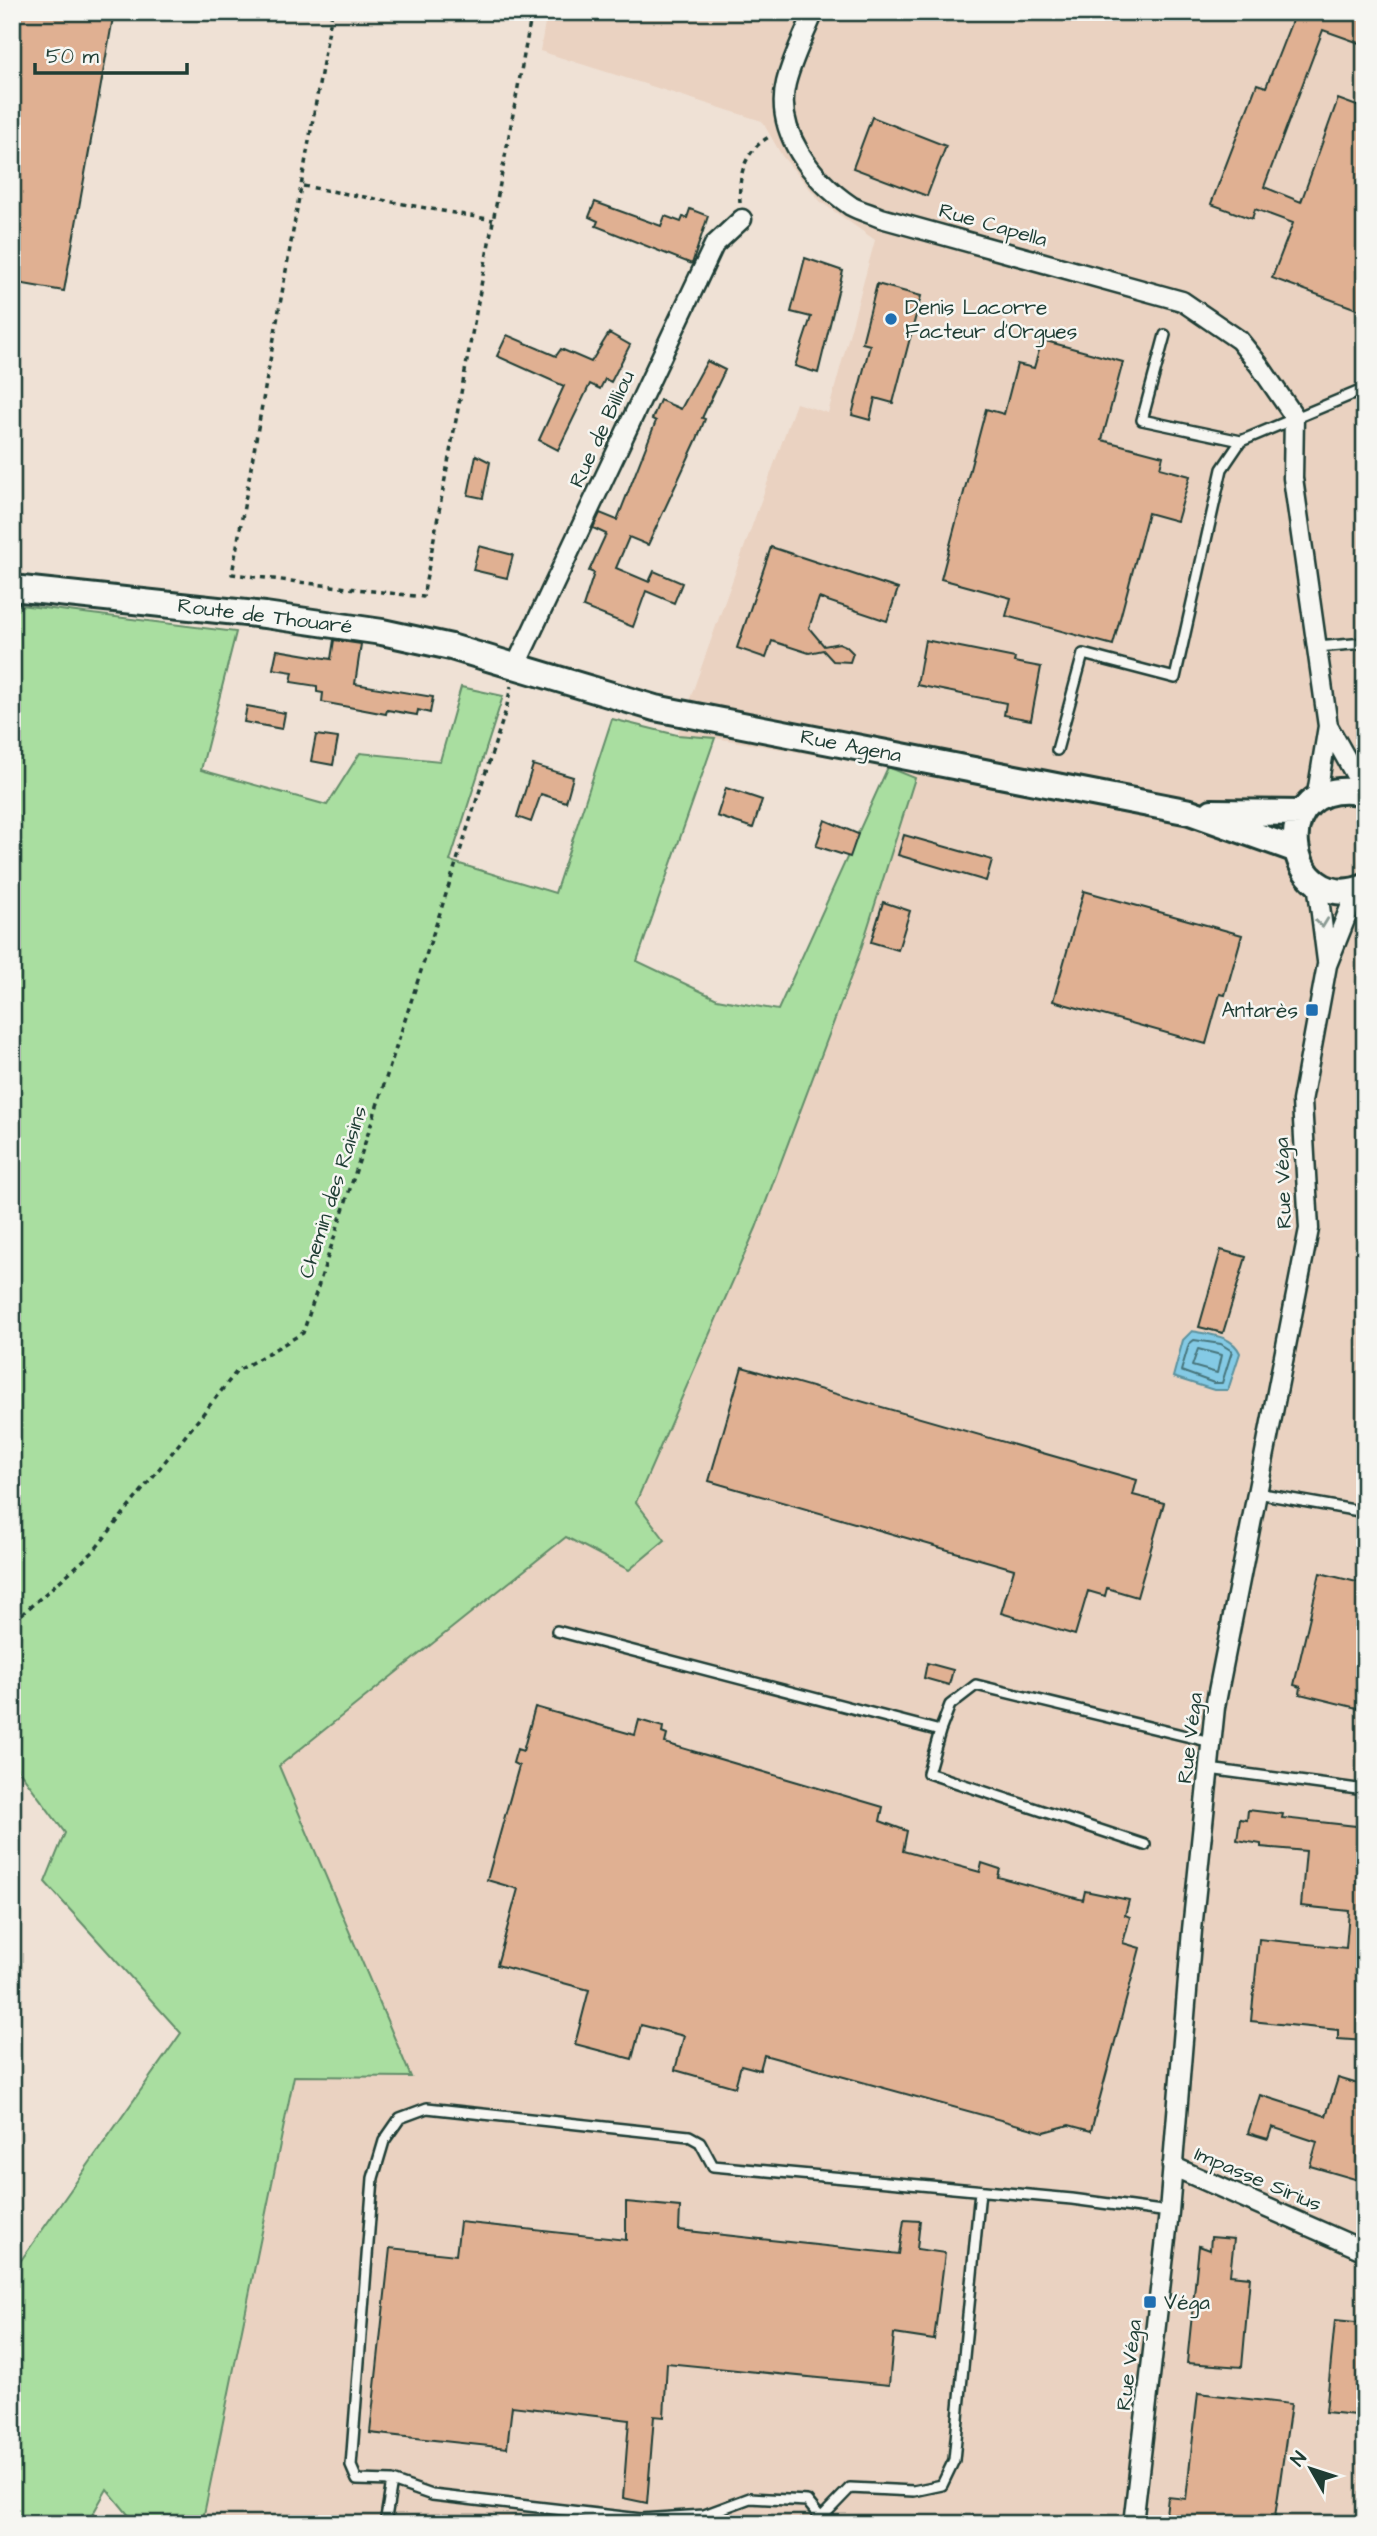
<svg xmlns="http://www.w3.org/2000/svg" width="1377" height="2536" font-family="'Architects Daughter',sans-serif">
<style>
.built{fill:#ead2c1}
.green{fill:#a9dea0;stroke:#648e6a;stroke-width:2}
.water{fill:#84cae5;stroke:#5c929e;stroke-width:2}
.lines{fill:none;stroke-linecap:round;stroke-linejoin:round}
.shore{stroke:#47757b;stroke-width:2}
.building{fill:#e0b092;stroke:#1f3d34;stroke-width:2}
.lane-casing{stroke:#1f3d34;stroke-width:14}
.street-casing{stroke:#1f3d34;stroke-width:23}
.secondary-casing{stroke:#1f3d34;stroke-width:30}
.path{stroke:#1f3d34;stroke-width:3.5;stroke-dasharray:5 5;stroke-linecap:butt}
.lane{stroke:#f6f6f2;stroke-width:9}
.street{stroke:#f6f6f2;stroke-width:18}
.secondary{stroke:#f6f6f2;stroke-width:24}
.oneway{stroke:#8a9a93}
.poi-dot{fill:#1f6fb2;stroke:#f6f6f2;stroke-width:2.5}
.labels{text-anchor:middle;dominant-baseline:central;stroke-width:5;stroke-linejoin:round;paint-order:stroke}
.street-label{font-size:21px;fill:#1f3d34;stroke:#f6f6f2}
.poi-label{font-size:21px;fill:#1f3d34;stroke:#f6f6f2;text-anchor:start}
</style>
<rect width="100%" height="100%" fill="#efe1d5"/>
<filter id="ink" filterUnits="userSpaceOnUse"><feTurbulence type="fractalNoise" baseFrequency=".0143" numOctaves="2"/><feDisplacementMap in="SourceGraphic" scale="14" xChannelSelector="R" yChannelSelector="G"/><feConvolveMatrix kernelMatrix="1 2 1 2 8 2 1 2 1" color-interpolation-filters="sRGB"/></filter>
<g filter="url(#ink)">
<path class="built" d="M 547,12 L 1365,12 L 1365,2524 L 202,2524 L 295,2076 L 411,2077 L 279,1766 L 566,1536 L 629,1570 L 665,1540 L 636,1502 L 756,1228 L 859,955 L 915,778 L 888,767 L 715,738 L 677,735 L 796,403 L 828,413 L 875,240 L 821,202 L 782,156 L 762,121 L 540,51 Z"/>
<path class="green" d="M 12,604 L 236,632 L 201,770 L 327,805 L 360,753 L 440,761 L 461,687 L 503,696 L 450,861 L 555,893 L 612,719 L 677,735 L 715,738 L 637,961 L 717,999 L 778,1010 L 888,767 L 915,778 L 859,955 L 756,1228 L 636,1502 L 665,1540 L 629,1570 L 566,1537 L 279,1766 L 411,2077 L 294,2076 L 202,2524 L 130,2524 L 131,2518 L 107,2489 L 87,2524 L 12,2524 L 12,2460 L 15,2455 L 12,2453 L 12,2273 L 181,2033 L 45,1882 L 65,1833 L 12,1761 Z"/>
<path class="water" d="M 1192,1331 C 1210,1335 1232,1335 1240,1353 L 1228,1390 L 1214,1390 L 1173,1377 L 1183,1340 Z"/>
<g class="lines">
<path class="shore" d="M 1194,1340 L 1221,1344 L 1232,1351 L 1222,1383 L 1214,1383 L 1181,1371 L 1189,1344 Z
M 1198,1349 L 1221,1355 L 1217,1373 L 1192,1366 Z"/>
</g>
<path class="building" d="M 12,12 L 114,12 L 64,291 L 12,282 Z
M 1282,12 L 1365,12 L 1365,45 L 1323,30 L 1264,187 L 1301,202 L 1338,99 L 1365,109 L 1365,312 L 1272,278 L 1293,223 L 1255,209 L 1252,219 L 1211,204 L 1257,84 L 1266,87 L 1293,18 Z
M 872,117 L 946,146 L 927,196 L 853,168 Z
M 595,202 L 661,226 L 665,216 L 681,222 L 683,217 L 687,218 L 690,209 L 708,216 L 692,264 L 596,226 L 598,221 L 589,217 Z
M 805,258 L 843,271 L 818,373 L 795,366 L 811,317 L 791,312 Z
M 877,284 L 921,296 L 893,403 L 875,398 L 870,420 L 852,415 L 870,345 L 862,343 Z
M 609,333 L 630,345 L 611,382 L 605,379 L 600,389 L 590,384 L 558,450 L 539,440 L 564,386 L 497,356 L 507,335 L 556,356 L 561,349 L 591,362 Z
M 1042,340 L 1123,362 L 1102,440 L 1163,456 L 1160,468 L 1190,476 L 1177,521 L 1148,513 L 1113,645 L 1006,616 L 1011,598 L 941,579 L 986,409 L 1004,414 L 1017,364 L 1034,368 Z
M 707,361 L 725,370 L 702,418 L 705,419 L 697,439 L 648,545 L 629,537 L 616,568 L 649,582 L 654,571 L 682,583 L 674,603 L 646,591 L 633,627 L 583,607 L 594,573 L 589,571 L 606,534 L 593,528 L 600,513 L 617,520 L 656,421 L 652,419 L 660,400 L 681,409 Z
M 476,455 L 490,462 L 483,498 L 468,495 Z
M 479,546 L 513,555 L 507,578 L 473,570 Z
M 771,547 L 898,589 L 887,621 L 819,598 L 809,628 L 824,646 L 839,643 L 846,646 L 853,653 L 850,662 L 833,661 L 823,650 L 809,653 L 772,641 L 766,658 L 737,648 Z
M 334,640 L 361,644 L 355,684 L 433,697 L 430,713 L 418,710 L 417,715 L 387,710 L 386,714 L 322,702 L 323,693 L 317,692 L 317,686 L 291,682 L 293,672 L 273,669 L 277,650 L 331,659 Z
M 925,640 L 1015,658 L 1014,662 L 1041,667 L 1031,720 L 1004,715 L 1006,703 L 917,685 Z
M 247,706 L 285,713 L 282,729 L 244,722 Z
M 316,735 L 338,738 L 333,765 L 311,761 Z
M 533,765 L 573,777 L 566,802 L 541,794 L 531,822 L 517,817 Z
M 726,788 L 762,800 L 753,828 L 717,816 Z
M 825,820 L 858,834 L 850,857 L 816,846 Z
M 904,835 L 992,860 L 986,881 L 898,855 Z
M 1084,891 L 1242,935 L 1225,995 L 1220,994 L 1206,1044 L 1053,1001 Z
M 883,902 L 910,911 L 898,950 L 871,942 Z
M 1221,1250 L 1246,1257 L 1223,1333 L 1199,1327 Z
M 742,1367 L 1137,1480 L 1133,1495 L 1164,1503 L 1137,1597 L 1107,1588 L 1105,1596 L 1088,1591 L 1075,1635 L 1001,1613 L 1014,1569 L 709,1481 Z
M 1320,1573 L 1365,1584 L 1365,1710 L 1300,1694 L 1301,1687 L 1294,1685 Z
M 927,1663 L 953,1670 L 949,1685 L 924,1678 Z
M 535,1707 L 635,1735 L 639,1720 L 663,1727 L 662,1733 L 667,1735 L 665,1743 L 883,1807 L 880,1821 L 907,1831 L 903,1851 L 980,1872 L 982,1863 L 1000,1869 L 998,1877 L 1083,1900 L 1085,1891 L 1129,1900 L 1125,1915 L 1130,1917 L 1123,1943 L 1140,1948 L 1091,2131 L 1069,2125 L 1044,2132 L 764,2055 L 760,2070 L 741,2065 L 735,2087 L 675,2070 L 684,2036 L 641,2025 L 632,2059 L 575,2044 L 589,1990 L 497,1965 L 518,1889 L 487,1880 L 519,1766 L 513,1763 L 517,1749 L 523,1751 Z
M 1248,1810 L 1283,1814 L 1282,1818 L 1365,1827 L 1365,2041 L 1338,2039 L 1338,2030 L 1251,2021 L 1259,1939 L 1346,1948 L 1349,1911 L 1301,1906 L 1306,1851 L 1261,1847 L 1261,1844 L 1237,1840 L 1240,1819 L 1247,1820 Z
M 1338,2078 L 1365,2086 L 1365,2182 L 1310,2166 L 1317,2142 L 1272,2127 L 1268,2139 L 1248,2133 L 1260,2095 L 1326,2116 Z
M 626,2202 L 680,2207 L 679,2230 L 899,2254 L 904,2220 L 920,2221 L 917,2249 L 945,2253 L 934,2340 L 894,2334 L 889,2385 L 667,2363 L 664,2417 L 654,2416 L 647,2503 L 623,2498 L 629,2420 L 512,2406 L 507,2448 L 370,2433 L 390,2248 L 456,2255 L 460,2222 L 626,2240 Z
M 1211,2237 L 1234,2239 L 1230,2275 L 1250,2277 L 1242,2367 L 1187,2363 L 1199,2246 L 1210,2250 Z
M 1335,2320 L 1365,2323 L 1365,2416 L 1326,2412 Z
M 1198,2393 L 1291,2404 L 1274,2524 L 1165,2524 L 1168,2497 L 1186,2499 Z"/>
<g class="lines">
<g class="lane-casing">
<path id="lane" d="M 1165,335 L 1142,420 L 1241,441 L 1365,389
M 1317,647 L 1365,643
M 1057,750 L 1083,654 L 1175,678 L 1222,469 L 1241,441
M 1257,1493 L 1365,1512
M 557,1631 L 940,1731 L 950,1705 L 976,1685 L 1211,1742
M 940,1731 L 928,1773 L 1145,1845
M 1209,1769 L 1365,1790
M 821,2518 L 850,2488 L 914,2491 L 942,2485 L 954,2460 L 980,2191
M 385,2524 L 392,2481
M 826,2524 L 807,2501 L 750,2498 L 704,2515 L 641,2519 L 432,2495 L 392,2481 L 357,2480 L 351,2466 L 373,2178 L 384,2141 L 400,2118 L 427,2108 L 689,2136 L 700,2142 L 713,2166 L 1072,2199 L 1169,2212"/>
</g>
<g class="street-casing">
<path id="street" d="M 814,12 C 804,35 792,59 786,83 C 774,132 813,180 851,206 C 860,211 872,214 881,218 L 1182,301 L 1239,340 L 1259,365 L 1294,416 L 1293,478 L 1328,726 L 1316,800
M 515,667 L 714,245 L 742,219
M 1328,726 L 1365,792
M 1317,882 L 1327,961
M 1172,2166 L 1365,2251
M 1133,2524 L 1169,2212 L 1192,1930 L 1215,1707 L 1309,1229 L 1302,1101 L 1327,965 L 1357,890"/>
</g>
<g class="secondary-casing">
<path id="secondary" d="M 12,588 L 265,615 L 382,632 L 451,647 L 655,708 L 1190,812 L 1294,849
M 1365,793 C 1261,772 1285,919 1365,887
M 1212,812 L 1302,813"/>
</g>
<path class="path" d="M 332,12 L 232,574 L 423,597 L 532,12
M 303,186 L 493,220
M 740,203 C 738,175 745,149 771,136
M 12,1618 L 22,1614 L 93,1552 L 237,1371 L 303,1333 L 506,710 L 511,686"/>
<use href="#lane" class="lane"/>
<use href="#street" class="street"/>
<use href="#secondary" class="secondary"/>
</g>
<defs><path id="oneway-chevron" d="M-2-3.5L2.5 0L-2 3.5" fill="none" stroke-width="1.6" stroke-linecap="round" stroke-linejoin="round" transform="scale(1.75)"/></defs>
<use class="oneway" href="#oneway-chevron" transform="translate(1322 923) rotate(83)"/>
</g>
<g class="poi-dot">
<circle cx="891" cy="319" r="7"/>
<rect x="1305" y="1003" width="14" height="14" rx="3.5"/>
<rect x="1143" y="2295" width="14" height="14" rx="3.5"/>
</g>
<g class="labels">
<g class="street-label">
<text transform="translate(993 225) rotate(16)">Rue Capella</text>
<text transform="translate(602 429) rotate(-65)">Rue de Billiou</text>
<text transform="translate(265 616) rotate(7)">Route de Thouaré</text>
<text transform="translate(851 746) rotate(11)">Rue Agena</text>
<text transform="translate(1283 1183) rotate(-92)">Rue Véga</text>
<text transform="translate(333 1192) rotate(-72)">Chemin des Raisins</text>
<text transform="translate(1190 1738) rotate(-83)">Rue Véga</text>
<text transform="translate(1258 2179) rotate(23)">Impasse Sirius</text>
<text transform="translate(1129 2365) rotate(-83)">Rue Véga</text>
</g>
<g class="poi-label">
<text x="905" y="307">Denis Lacorre<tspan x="905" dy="24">Facteur d'Orgues</tspan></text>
<text x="1298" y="1010" text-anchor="end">Antarès</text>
<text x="1164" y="2302">Véga</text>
</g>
</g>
<rect width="1377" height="2536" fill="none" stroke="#f6f6f2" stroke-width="42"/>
<rect x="21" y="21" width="1335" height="2494" fill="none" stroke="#1f3d34" stroke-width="2.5" filter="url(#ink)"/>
<g transform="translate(1311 2469) rotate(309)" stroke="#f6f6f2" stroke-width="5" paint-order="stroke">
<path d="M0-5L12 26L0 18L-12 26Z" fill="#1f3d34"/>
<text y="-10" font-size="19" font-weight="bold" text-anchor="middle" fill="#1f3d34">N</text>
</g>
<path d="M35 63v10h152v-10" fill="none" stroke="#1f3d34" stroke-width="3.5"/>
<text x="46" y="63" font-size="21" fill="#1f3d34" stroke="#f6f6f2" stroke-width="5" paint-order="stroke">50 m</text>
</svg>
